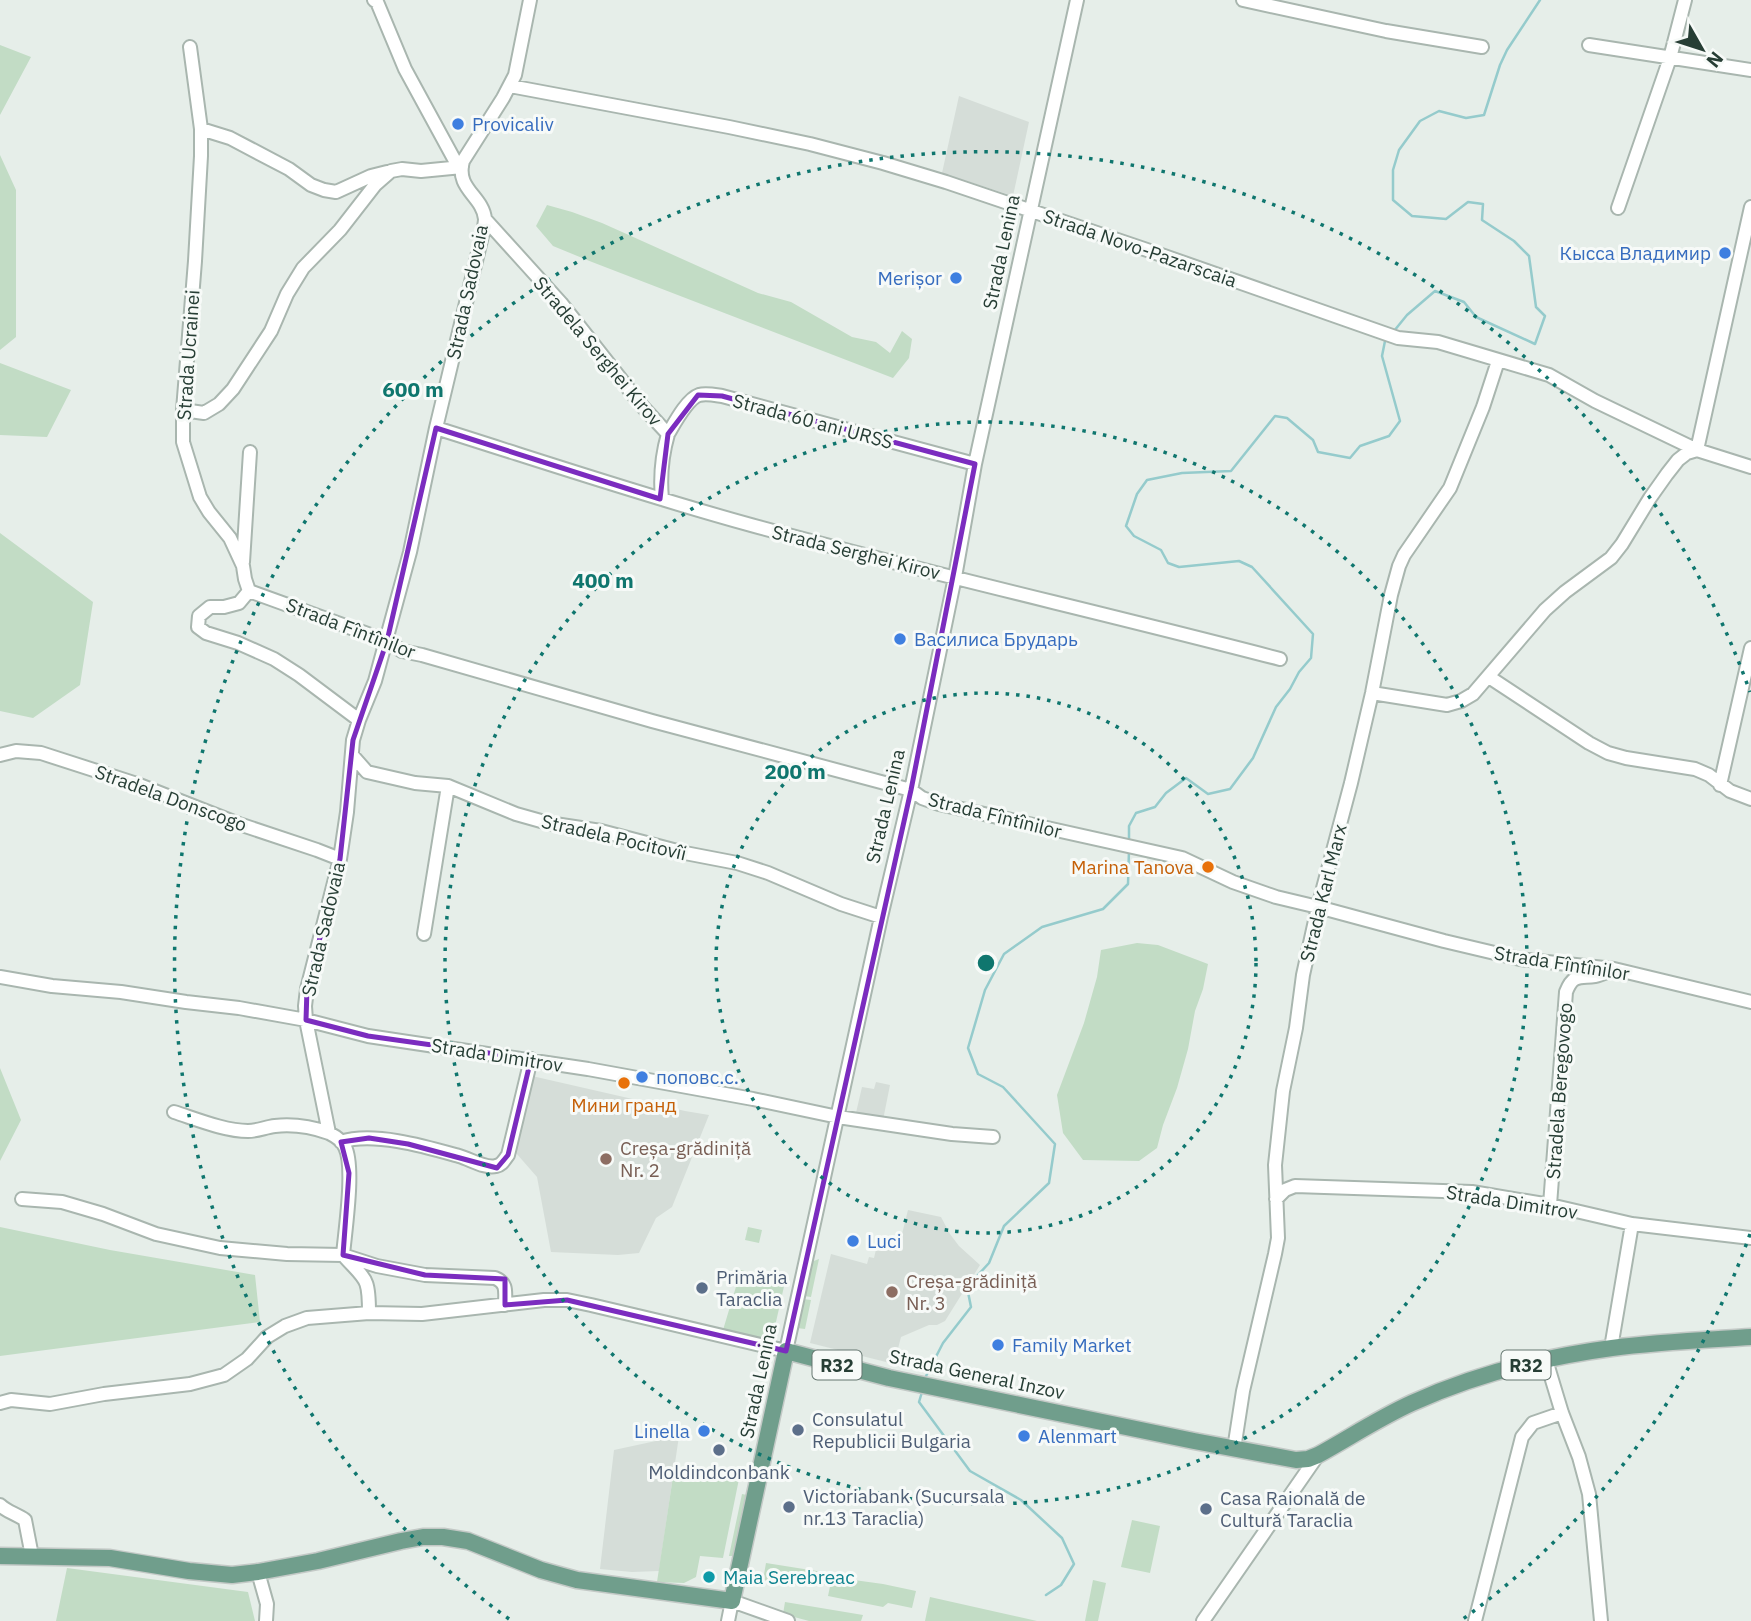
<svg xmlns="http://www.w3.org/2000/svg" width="1751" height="1621" font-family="'IBM Plex Sans',sans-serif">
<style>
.built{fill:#d5ddd8}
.green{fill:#c2dcc5}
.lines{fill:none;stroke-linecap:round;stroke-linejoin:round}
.stream{stroke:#95cbcc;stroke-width:2.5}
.minor-casing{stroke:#a9b6af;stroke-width:16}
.major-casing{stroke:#c3c9c6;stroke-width:19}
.minor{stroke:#fff;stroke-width:12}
.major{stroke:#709e8c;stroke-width:16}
.marked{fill:none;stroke:#7b2cbf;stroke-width:5;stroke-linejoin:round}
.ring{fill:none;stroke:#0f766e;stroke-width:3.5;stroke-dasharray:3.5 7}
.shop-dot{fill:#3f7fe0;stroke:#f7faf8;stroke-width:2.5}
.food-dot{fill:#e8710a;stroke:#f7faf8;stroke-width:2.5}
.education-dot{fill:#8d6e63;stroke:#f7faf8;stroke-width:2.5}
.service-dot{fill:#5c6f8a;stroke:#f7faf8;stroke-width:2.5}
.culture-dot{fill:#0f9aa8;stroke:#f7faf8;stroke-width:2.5}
.labels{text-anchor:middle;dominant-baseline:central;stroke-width:6;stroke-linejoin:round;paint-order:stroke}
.shield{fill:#f7faf8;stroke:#657670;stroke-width:2}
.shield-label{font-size:18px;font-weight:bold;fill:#273e35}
.shop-label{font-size:19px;fill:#366cbe;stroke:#f7faf8;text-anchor:start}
.street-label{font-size:19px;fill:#273e35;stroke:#f7faf8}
.food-label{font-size:19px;fill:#c56008;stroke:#f7faf8;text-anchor:end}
.education-label{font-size:19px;fill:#785e54;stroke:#f7faf8;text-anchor:start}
.service-label{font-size:19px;fill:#4e5e75;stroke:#f7faf8;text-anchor:start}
.culture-label{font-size:19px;fill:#0d838f;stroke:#f7faf8;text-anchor:start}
.centre{fill:#0f766e;stroke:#f7faf8;stroke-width:3.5}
.ring-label{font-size:21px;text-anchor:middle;font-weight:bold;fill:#0f766e;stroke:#f7faf8;stroke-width:6;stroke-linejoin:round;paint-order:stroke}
</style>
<rect width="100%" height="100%" fill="#e6eee9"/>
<path class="built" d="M 959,96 L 1029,122 L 1013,196 L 942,173 Z
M 532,1076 L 685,1111 L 709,1115 L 672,1207 L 656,1218 L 639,1253 L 618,1255 L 551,1252 L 537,1177 L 516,1153 Z
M 876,1082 L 890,1085 L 883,1120 L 855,1117 L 862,1087 L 874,1089 Z
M 908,1210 L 941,1217 L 950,1234 L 959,1246 L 980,1265 L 945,1321 L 937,1325 L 929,1325 L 901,1337 L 894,1364 L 810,1343 L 831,1254 L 867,1264 L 869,1257 L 874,1258 L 878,1241 L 899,1246 Z
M 679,1436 L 659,1571 L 632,1572 L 600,1569 L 614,1450 Z"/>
<path class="green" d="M 0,45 L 31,57 L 0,115 Z
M 0,155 L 16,190 L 16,337 L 0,350 Z
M 547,205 L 572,212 L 602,223 L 758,293 L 791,302 L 852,337 L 876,342 L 890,353 L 902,331 L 912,339 L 909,358 L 893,378 L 592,262 L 553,246 L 536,226 Z
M 0,363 L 71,390 L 47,437 L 0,435 Z
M 0,533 L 93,602 L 80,685 L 33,718 L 0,711 Z
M 1137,943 L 1158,945 L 1208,964 L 1203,989 L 1195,1011 L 1188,1049 L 1177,1088 L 1163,1125 L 1157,1148 L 1139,1161 L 1083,1160 L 1063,1133 L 1057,1095 L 1084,1023 L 1097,977 L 1101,950 Z
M 0,1068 L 21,1120 L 0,1161 Z
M 0,1227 L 110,1250 L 255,1275 L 260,1322 L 0,1356 Z
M 748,1227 L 762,1230 L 759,1243 L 745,1240 Z
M 819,1259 L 811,1297 L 804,1296 L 811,1262 Z
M 741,1270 L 785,1282 L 771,1344 L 723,1330 Z
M 803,1299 L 811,1300 L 805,1329 L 797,1328 Z
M 674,1470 L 740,1474 L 723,1558 L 700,1556 L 696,1577 L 684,1583 L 657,1582 Z
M 742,1494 L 747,1495 L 734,1556 L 729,1556 Z
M 1132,1520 L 1160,1526 L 1150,1573 L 1121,1567 Z
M 766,1563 L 829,1573 L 826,1585 L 804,1581 C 792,1591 777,1583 763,1580 Z
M 67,1568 L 248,1592 L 255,1621 L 56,1621 Z
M 832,1577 L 883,1584 L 916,1591 L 912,1608 L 888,1603 L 883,1607 L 828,1596 Z
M 1093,1580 L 1106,1583 L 1098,1621 L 1085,1621 Z
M 930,1597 L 1037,1621 L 925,1621 Z
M 785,1602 L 863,1615 L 861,1621 L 809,1621 L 783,1614 Z"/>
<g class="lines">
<path class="stream" d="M 1394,331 L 1407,315 L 1435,291 L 1464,302 L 1476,317 L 1535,344 L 1545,316 L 1536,307 L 1529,256 L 1514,241 L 1482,220 L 1483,204 L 1468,202 L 1446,219 L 1412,216 L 1393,200 L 1393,170 L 1399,150 L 1420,121 L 1439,111 L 1466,118 L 1484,115 L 1500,65 L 1507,50 L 1540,0
M 1129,844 L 1129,826 L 1136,813 L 1155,807 L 1166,793 L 1186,778 L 1208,794 L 1230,789 L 1253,758 L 1276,707 L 1290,689 L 1299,672 L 1311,658 L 1313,634 L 1252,567 L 1239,561 L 1179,567 L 1168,563 L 1161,550 L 1134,536 L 1126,526 L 1137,494 L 1147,480 L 1182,473 L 1231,471 L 1275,416 L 1287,418 L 1313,440 L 1318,452 L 1350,458 L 1360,446 L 1389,436 L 1400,421 L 1382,356 L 1385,341 L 1387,338
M 925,1378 L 943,1343 L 971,1307 L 967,1287 L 989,1263 L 1004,1226 L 1049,1183 L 1055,1144 L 1003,1087 L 978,1074 L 968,1048 L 985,990 L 1004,954 L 1042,927 L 1103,909 L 1128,884 L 1129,850
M 922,1392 L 919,1402 L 970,1471 L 1021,1500 L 1062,1538 L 1074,1564 L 1061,1585 L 1046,1595"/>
<g class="minor-casing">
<path id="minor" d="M 374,0 L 377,2 L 405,69 L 454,159 L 462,167
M 1243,0 L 1386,31 L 1482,47
M 1589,45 L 1751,70
M 190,47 L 201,129 L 201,156 L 195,261 L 183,410 L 183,442 L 200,497 L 209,512 L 230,538 L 243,566 L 245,579 L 249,591
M 510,86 L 729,127 L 810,144 L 883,163 L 946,182 L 1150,251 L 1378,331 L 1398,338 L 1438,342 L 1549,375 L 1595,401 L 1697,450 L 1751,467
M 201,129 L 230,138 L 289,169 L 311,185 L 324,190 L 336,192 L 371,176 L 387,172
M 1618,208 L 1670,58 L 1685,0
M 485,219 L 561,303 L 642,406 L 668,434 C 662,455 660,478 662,499
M 183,410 L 204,413 L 219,404 L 233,389 L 271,331 L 287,294 L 303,268 L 340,230 L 375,185 L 391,171 L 402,169 L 421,171 L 462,167
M 436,428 C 541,461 645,496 751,525 C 926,573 1104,613 1280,659
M 668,434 C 674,424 687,399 699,395 C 706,393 715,395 722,396 L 975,464
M 243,562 L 250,452
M 249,591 L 387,641 L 402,651 L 422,655 L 652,721 L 911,790 L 922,798 L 939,804 L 1182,858 L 1233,882 L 1276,897 L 1318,907 L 1444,941 L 1520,959 L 1614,969 L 1751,1002
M 249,591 L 239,603 L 224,607 L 210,607 L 199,616 L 198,627 L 206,633 L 238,643 L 274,659 L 299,675 L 359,720
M 1489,677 L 1589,743 L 1608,753 L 1626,758 L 1695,769 L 1709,775 L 1730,791 L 1751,799
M 1372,693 L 1447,705 L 1461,701 L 1473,694 L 1545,610 L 1565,592 L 1611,558 L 1622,544 L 1650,498 L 1667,474 L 1678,460 L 1687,453 L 1697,450 L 1751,207
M 0,755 L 16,751 L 41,753 L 137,784 L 239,824 L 317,850 L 340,859
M 352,755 L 367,772 L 415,783 L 448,786 L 516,814 L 548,823 L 601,831 L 685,853 L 737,863 L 768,873 L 841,904 L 881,917
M 1720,785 L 1751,648
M 424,934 L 448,786
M 0,977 L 52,986 L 121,992 L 186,1002 L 239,1008 L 306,1020 L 368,1036 L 588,1069 L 753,1099 L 838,1117 L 952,1134 L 993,1137
M 174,1112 C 196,1119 225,1131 248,1131 C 257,1131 266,1127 275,1126 C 293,1124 312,1127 329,1133
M 341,1142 C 373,1131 427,1147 459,1156 C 470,1159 485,1169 496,1166 C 502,1165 504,1160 508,1155 L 531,1059
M 22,1199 L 62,1202 L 103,1214 L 156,1234 L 220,1248 L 287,1254 L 343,1255 L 377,1266 L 425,1275 L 495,1278 C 508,1283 505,1293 505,1305
M 1276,1199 L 1285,1190 L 1295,1186 L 1472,1192 L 1550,1205 L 1632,1224 L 1751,1238
M 1550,1205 L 1566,992 C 1573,974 1579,978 1595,976 C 1601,975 1607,972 1612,970
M 369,1313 C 369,1276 366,1281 343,1255 C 345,1231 355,1167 345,1147 C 342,1140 335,1136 329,1133 L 306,1020 L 305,1006 L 307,989 L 340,859 L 347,812 L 353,740 L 359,720 L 375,681 L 410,552 L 436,428 L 482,236 C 483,231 485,224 485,219 C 483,196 455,189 463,161 L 503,98 L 515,75 L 530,0
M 1611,1348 L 1632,1224
M 1546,1360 L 1562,1413 L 1579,1457 L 1589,1494 L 1601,1621
M 0,1403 L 11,1400 L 50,1404 L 104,1394 L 190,1384 L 224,1375 L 247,1359 L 267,1337 L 285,1326 L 307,1318 L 369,1313 L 422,1314 L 544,1300 L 567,1300 L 591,1305 L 786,1351 L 881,917 L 911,790 L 955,577 L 975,464 L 1077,0
M 1234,1449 L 1243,1391 L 1275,1254 L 1278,1238 L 1275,1165 L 1283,1091 L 1296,1028 L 1303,975 L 1318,907 L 1351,783 L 1372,693 L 1391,595 L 1399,566 L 1404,555 L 1450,488 L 1483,407 L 1498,361
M 0,1505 C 7,1512 17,1514 25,1520 L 32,1556
M 258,1572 L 267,1604 L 266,1621
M 728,1621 L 732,1601 L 788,1621
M 1203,1621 L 1318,1455
M 1475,1621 L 1522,1437 L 1533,1423 L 1562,1413"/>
</g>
<g class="major-casing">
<path id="major" d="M 0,1556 L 110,1558 L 189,1571 L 232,1575 L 258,1572 L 318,1561 L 401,1541 L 423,1537 L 443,1537 L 468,1541 L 541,1570 L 577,1580 L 732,1601 L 786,1351 L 889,1378 L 1194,1441 L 1296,1460 L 1308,1459 L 1318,1455 C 1349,1438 1379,1418 1412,1403 C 1474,1375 1544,1357 1612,1348 C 1658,1342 1705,1340 1751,1337"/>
</g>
<use href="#minor" class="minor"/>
<use href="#major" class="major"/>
</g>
<path class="marked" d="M 698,395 L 722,396 L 975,464 L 911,790 L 786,1351 L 567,1300 L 505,1305 L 505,1279 L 425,1275 L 343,1255 L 349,1173 L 341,1142 L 369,1138 L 408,1144 L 497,1168 L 508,1155 L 531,1059 L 368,1036 L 306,1020 L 307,989 L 340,859 L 353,740 L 387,641 L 436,428 L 660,499 L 668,434 Z"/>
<g class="ring">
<circle cx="986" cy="963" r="270"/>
<circle cx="986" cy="963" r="541"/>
<path d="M1750 1234A811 811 0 0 1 1463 1619M509 1619A811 811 0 1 1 1750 692"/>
</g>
<g class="shop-dot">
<circle cx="458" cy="124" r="7"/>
<circle cx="1725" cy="253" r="7"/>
<circle cx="956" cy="278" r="7"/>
<circle cx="900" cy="639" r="7"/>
<circle cx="642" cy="1077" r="7"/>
<circle cx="853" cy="1241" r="7"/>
<circle cx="998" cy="1345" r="7"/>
<circle cx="704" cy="1431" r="7"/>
<circle cx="1024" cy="1436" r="7"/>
</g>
<g class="food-dot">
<circle cx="1208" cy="867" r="7"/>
<circle cx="624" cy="1083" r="7"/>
</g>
<g class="education-dot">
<circle cx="606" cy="1159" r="7"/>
<circle cx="892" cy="1292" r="7"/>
</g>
<g class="service-dot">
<circle cx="702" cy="1288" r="7"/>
<circle cx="798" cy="1430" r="7"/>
<circle cx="719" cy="1450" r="7"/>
<circle cx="789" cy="1507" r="7"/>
<circle cx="1206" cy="1509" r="7"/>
</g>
<circle class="culture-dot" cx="709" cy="1577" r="7"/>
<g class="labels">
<g class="shield">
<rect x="812.5" y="1350.5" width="49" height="29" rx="5"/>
<rect x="1501.5" y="1350.5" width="49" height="29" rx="5"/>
</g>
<g class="shield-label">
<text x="837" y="1365">R32</text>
<text x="1526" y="1365">R32</text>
</g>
<g class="shop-label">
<text x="472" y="124">Provicaliv</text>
<text x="1711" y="253" text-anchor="end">Кысса Владимир</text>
<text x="942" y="278" text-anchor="end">Merișor</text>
<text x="914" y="639">Василиса Брударь</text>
<text x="656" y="1077">поповс.с.</text>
<text x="867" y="1241">Luci</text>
<text x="1012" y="1345">Family Market</text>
<text x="690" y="1431" text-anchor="end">Linella</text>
<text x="1038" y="1436">Alenmart</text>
</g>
<g class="street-label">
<text transform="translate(1140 248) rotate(19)">Strada Novo-Pazarscaia</text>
<text transform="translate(1001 252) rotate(-78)">Strada Lenina</text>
<text transform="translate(467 292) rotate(-78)">Strada Sadovaia</text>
<text transform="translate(598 351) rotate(50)">Stradela Serghei Kirov</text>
<text transform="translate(188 355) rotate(-86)">Strada Ucrainei</text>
<text transform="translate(813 421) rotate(15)">Strada 60 ani URSS</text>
<text transform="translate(856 552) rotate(14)">Strada Serghei Kirov</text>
<text transform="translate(351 628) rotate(21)">Strada Fîntînilor</text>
<text transform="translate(171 798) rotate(20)">Stradela Donscogo</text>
<text transform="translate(885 806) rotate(-77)">Strada Lenina</text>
<text transform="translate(995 815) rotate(14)">Strada Fîntînilor</text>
<text transform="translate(614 837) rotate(13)">Stradela Pocitovîi</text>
<text transform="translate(1323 893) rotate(-76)">Strada Karl Marx</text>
<text transform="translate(323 929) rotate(-77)">Strada Sadovaia</text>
<text transform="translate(1562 963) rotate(9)">Strada Fîntînilor</text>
<text transform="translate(497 1055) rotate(9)">Strada Dimitrov</text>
<text transform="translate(1559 1091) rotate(-86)">Stradela Beregovogo</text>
<text transform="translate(1512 1202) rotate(9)">Strada Dimitrov</text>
<text transform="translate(977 1374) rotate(12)">Strada General Inzov</text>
<text transform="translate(758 1381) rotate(-78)">Strada Lenina</text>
</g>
<g class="food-label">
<text x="1194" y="867">Marina Tanova</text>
<text x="624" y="1105" text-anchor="middle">Мини гранд</text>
</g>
<g class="education-label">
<text x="620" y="1148">Creșa-grădiniță<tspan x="620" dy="22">Nr. 2</tspan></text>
<text x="906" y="1281">Creșa-grădiniță<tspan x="906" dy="22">Nr. 3</tspan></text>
</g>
<g class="service-label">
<text x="716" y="1277">Primăria<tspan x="716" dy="22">Taraclia</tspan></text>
<text x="812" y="1419">Consulatul<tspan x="812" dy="22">Republicii Bulgaria</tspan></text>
<text x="719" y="1472" text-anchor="middle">Moldindconbank</text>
<text x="803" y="1496">Victoriabank (Sucursala<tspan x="803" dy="22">nr.13 Taraclia)</tspan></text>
<text x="1220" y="1498">Casa Raională de<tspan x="1220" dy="22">Cultură Taraclia</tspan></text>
</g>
<g class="culture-label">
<text x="723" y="1577">Maia Serebreac</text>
</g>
</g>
<circle cx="986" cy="963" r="10" class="centre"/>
<g class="ring-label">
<text x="413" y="397">600 m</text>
<text x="603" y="588">400 m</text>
<text x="795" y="779">200 m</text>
</g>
<g transform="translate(1702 49) rotate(129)" stroke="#f7faf8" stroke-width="5" paint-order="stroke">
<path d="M0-5L12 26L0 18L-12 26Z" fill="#273e35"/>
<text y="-10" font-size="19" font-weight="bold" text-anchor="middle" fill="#273e35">N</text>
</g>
</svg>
